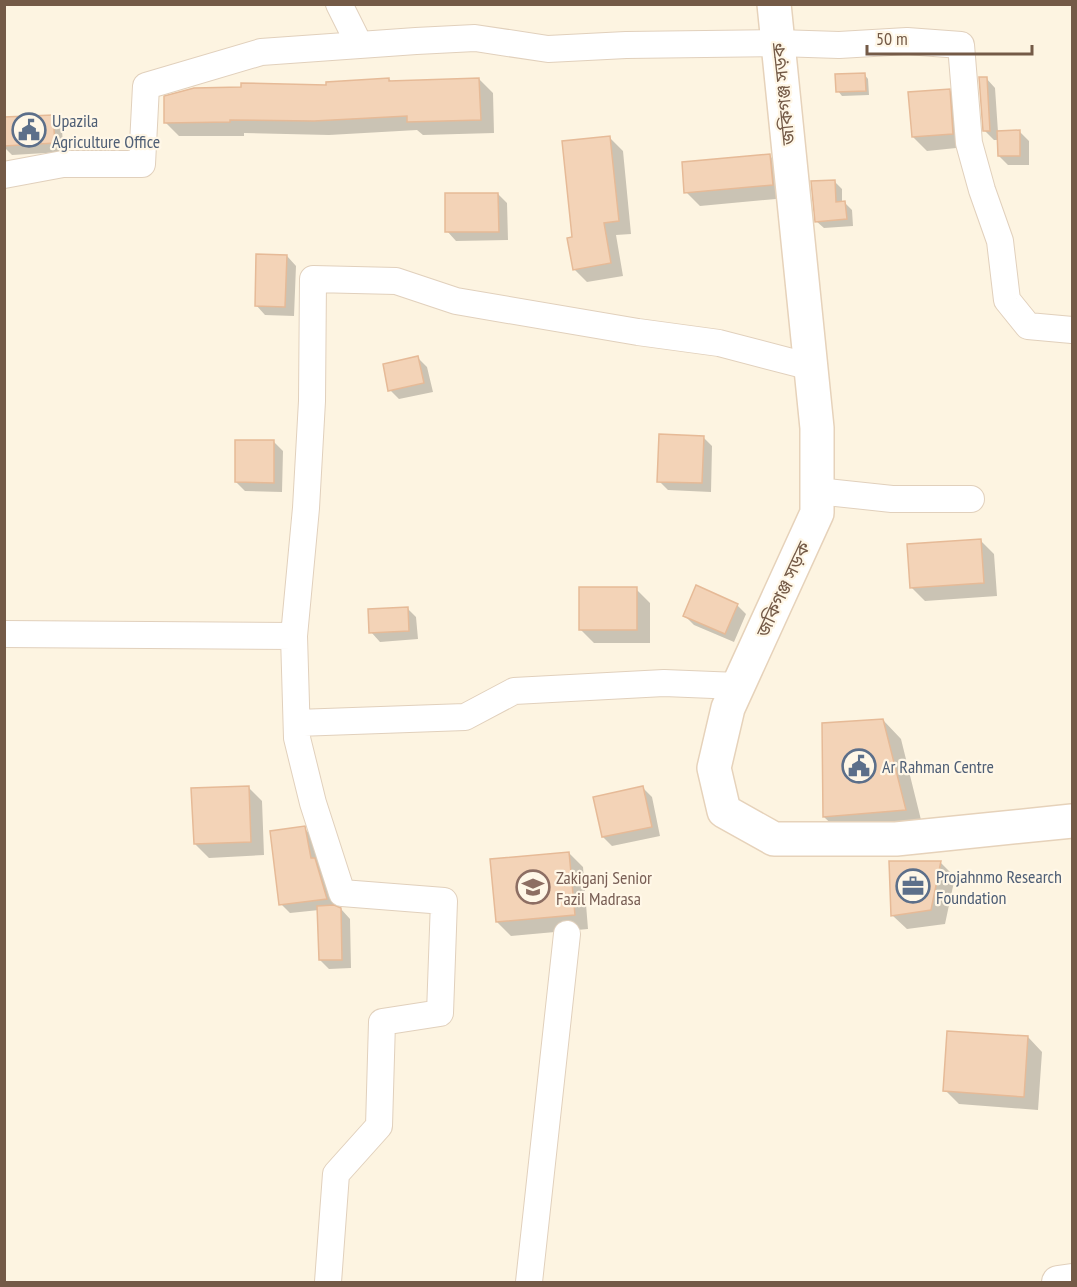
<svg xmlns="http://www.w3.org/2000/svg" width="1077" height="1287" font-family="'PT Sans Narrow','Noto Sans Bengali',sans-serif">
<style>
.shadow{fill:#0003}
.building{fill:#f3d3b7;stroke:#e6ba97;stroke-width:1.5}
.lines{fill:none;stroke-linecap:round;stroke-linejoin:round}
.minor-casing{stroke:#e1d0bc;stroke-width:28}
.tertiary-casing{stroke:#e1d0bc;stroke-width:34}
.secondary-casing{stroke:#e6d2ba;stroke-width:36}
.minor{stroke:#fff;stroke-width:26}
.tertiary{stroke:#fff;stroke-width:32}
.secondary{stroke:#fff;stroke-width:33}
.labels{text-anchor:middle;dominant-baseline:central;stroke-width:4.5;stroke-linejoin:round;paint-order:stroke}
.street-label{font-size:18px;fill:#745a47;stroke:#fff7e7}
.service-label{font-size:18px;fill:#4e5e75;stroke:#fff7e7;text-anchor:start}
.education-label{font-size:18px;fill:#785e54;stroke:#fff7e7;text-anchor:start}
</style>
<rect width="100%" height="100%" fill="#fdf4e1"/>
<path class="shadow" d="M 864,74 L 868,79 L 869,95 L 842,96 L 838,91 Z
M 986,78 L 995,88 L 998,132 L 1020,132 L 1029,141 L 1029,165 L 1008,165 L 999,156 L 999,140 L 994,140 L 985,131 Z
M 389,79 L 392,82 L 479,79 L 493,93 L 494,133 L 423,135 L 417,130 L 329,135 L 244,133 L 244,136 L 179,136 L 165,122 L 328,87 Z
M 949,90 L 963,104 L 966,147 L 927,151 L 913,137 Z
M 53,117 L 62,126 L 63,152 L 12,155 L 4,147 L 4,119 Z
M 610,138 L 623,151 L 631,234 L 616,235 L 623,276 L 587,282 L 574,269 L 573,239 Z
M 770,156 L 784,170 L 787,198 L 700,206 L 686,192 Z
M 835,182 L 842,189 L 842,203 L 845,203 L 852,210 L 853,226 L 824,228 L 816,221 Z
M 498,194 L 507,203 L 508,240 L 456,241 L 447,231 Z
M 287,256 L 296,266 L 294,316 L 265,315 L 256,305 Z
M 418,358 L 427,367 L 433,392 L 399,399 L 390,390 Z
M 703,437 L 712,446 L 711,492 L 668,490 L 659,481 Z
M 274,442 L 283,451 L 282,492 L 245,491 L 236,482 Z
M 980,540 L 994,554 L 997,596 L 925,601 L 911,587 Z
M 636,589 L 650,603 L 650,643 L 594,643 L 580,629 Z
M 737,605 L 746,614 L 734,642 L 694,625 L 685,616 Z
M 407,608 L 416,617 L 418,639 L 380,642 L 371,632 Z
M 883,720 L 901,739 L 923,828 L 843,835 L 824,817 Z
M 248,787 L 262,801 L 264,855 L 209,858 L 195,844 Z
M 643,788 L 652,797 L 660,836 L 612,846 L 603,837 Z
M 304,828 L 313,837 L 319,863 L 324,868 L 335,907 L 341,909 L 350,919 L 351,968 L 329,969 L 320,960 L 319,910 L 290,913 L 281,904 Z
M 569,853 L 583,867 L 588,929 L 511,936 L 497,922 Z
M 891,863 L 941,863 L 955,877 L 945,924 L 907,929 L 893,916 Z
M 1028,1037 L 1042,1052 L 1038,1110 L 959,1104 L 945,1090 Z"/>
<path class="building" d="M 865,73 L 866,91 L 836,92 L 835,74 Z
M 979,77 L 987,77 L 990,131 L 983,131 Z
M 389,78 L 389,81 L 479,78 L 481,120 L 407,122 L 407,116 L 314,121 L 230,120 L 230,122 L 164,123 L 164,96 L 194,88 L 241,87 L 241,83 L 326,85 L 326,82 Z
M 950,89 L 953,134 L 912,137 L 908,92 Z
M 53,115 L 55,143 L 4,146 L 4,117 Z
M 1020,130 L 1020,156 L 998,156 L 997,131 Z
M 610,136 L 619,221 L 604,223 L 611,263 L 573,270 L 567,238 L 572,237 L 562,141 Z
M 770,154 L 773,185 L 684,193 L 682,162 Z
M 835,180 L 836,202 L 845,201 L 847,219 L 815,222 L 811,181 Z
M 445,193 L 498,193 L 499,232 L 445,232 Z
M 256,254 L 287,255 L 285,307 L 255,306 Z
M 418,356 L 424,383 L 388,391 L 383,364 Z
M 659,434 L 704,436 L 702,483 L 657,482 Z
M 235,440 L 274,440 L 274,483 L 235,482 Z
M 981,539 L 984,583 L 910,588 L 907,544 Z
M 696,585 L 738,604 L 725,634 L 683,616 Z
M 579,587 L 637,587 L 637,630 L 579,630 Z
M 408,607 L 409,631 L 369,633 L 368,609 Z
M 883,719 L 906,810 L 823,817 L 822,723 Z
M 249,786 L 251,842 L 194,844 L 191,788 Z
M 643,786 L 652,827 L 602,837 L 593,797 Z
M 305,826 L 311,858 L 315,858 L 327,899 L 279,905 L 270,831 Z
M 569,852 L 575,915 L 496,922 L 490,859 Z
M 889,861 L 941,861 L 931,910 L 891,916 Z
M 334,905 L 341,908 L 342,960 L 319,960 L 317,906 Z
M 947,1031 L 1028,1036 L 1024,1097 L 943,1091 Z"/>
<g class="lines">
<g class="minor-casing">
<path id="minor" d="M 339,4 L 359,44
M 4,175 L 63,164 L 142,164 L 146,86 L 261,52 L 416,41 L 475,38 L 548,49 L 626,45 L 778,43 L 839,45 L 907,41 L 961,45 L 969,143 L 982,190 L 1000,241 L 1007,300 L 1028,326 L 1072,330
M 817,491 L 892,499 L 971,499
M 4,634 L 294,636
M 297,723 L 465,717 L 514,691 L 664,683 L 738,686
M 328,1282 L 336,1174 L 379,1126 L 382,1022 L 440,1013 L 444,901 L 342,893 L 313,803 L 297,738 L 294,636 L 306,508 L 312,401 L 313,279 L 396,281 L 456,301 L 638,332 L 719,343 L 811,367
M 529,1282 L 567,934"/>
</g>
<g class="tertiary-casing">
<path id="tertiary" d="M 1058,1282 L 1072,1280"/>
</g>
<g class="secondary-casing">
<path id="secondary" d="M 774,4 L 817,428 L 817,513 L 728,708 L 714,768 L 724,811 L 774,839 L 896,839 L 1072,821"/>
</g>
<use href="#minor" class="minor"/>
<use href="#tertiary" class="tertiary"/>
<use href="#secondary" class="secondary"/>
</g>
<defs>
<g id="civic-ring" transform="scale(1.725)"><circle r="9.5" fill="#fff7e7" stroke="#5c6f8a" stroke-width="1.5"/><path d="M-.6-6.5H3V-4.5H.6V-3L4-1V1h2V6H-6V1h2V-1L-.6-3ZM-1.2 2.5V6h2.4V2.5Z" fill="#5c6f8a"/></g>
<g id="office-ring" transform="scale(1.725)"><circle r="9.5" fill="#fff7e7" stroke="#5c6f8a" stroke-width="1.5"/><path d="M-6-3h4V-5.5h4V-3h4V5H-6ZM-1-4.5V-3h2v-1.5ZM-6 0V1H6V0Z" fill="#5c6f8a"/></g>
<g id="school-ring" transform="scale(1.725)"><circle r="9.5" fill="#fff7e7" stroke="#8d6e63" stroke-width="1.5"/><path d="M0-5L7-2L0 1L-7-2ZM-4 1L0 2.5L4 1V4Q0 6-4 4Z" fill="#8d6e63"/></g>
</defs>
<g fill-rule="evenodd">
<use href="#civic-ring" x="29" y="130"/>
<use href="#civic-ring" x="859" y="766"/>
<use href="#office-ring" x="913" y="886"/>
<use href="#school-ring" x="533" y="887"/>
</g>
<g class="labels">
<g class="street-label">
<text transform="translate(783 94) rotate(-96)">জকিগঞ্জ সড়ক</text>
<text transform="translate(783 589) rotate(-65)">জকিগঞ্জ সড়ক</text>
</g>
<g class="service-label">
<text x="52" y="120">Upazila<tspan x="52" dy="21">Agriculture Office</tspan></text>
<text x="882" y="766">Ar Rahman Centre</text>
<text x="936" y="876">Projahnmo Research<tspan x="936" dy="21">Foundation</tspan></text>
</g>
<g class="education-label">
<text x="556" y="877">Zakiganj Senior<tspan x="556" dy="21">Fazil Madrasa</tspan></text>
</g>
</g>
<rect width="1077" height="1287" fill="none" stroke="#745a47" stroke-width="12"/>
<path d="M867 45v9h165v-9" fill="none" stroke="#745a47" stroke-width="3"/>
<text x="876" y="45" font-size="18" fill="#745a47" stroke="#fff7e7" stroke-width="4.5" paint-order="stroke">50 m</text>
</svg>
